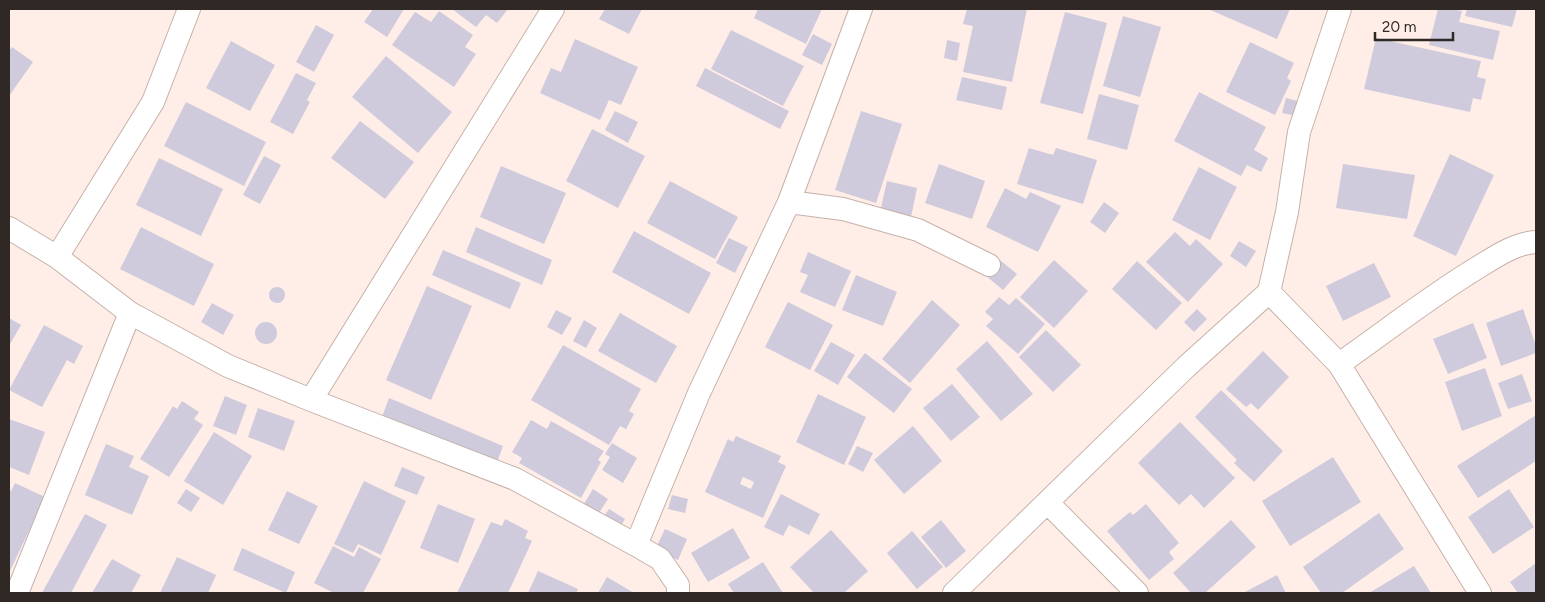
<svg xmlns="http://www.w3.org/2000/svg" width="1545" height="602" font-family="Figtree,sans-serif">
<style>
.building{fill:#cfcadc;fill-rule:evenodd}
.lines{fill:none;stroke-linecap:round;stroke-linejoin:round}
.minor-casing{stroke:#c5b1a9;stroke-width:24}
.minor{stroke:#fff;stroke-width:22}
</style>
<rect width="100%" height="100%" fill="#ffeee7"/>
<path class="building" d="M 373,9 L 404,9 L 387,37 L 364,22 Z
M 452,9 L 508,9 L 497,23 L 486,15 L 476,27 Z
M 605,9 L 642,9 L 629,34 L 599,19 Z
M 758,9 L 822,9 L 806,44 L 754,18 Z
M 967,9 L 995,10 L 996,9 L 1027,9 L 1012,82 L 963,72 L 973,26 L 963,24 Z
M 1208,9 L 1290,9 L 1277,39 Z
M 1438,9 L 1451,9 L 1462,11 L 1459,22 L 1500,31 L 1493,60 L 1429,45 Z
M 1467,9 L 1517,9 L 1512,27 L 1465,16 Z
M 439,11 L 473,35 L 465,47 L 476,54 L 454,87 L 392,45 L 415,12 L 431,22 Z
M 1065,12 L 1107,23 L 1083,114 L 1040,103 Z
M 1123,16 L 1161,27 L 1140,97 L 1103,86 Z
M 316,25 L 334,35 L 314,72 L 296,62 Z
M 731,30 L 804,66 L 783,106 L 711,69 Z
M 813,34 L 832,44 L 822,65 L 802,55 Z
M 1376,38 L 1481,61 L 1477,77 L 1486,79 L 1481,100 L 1473,98 L 1470,112 L 1364,89 Z
M 575,39 L 638,67 L 621,105 L 609,100 L 600,120 L 540,93 L 551,68 L 561,72 Z
M 947,40 L 960,43 L 957,61 L 944,58 Z
M 231,41 L 275,65 L 250,111 L 206,88 Z
M 1250,42 L 1294,63 L 1287,78 L 1291,81 L 1275,115 L 1226,92 Z
M 12,47 L 33,62 L 9,96 L 9,51 Z
M 386,56 L 452,112 L 418,153 L 352,97 Z
M 705,68 L 789,111 L 780,129 L 696,86 Z
M 296,73 L 316,83 L 307,100 L 310,102 L 293,134 L 270,122 Z
M 962,77 L 1007,87 L 1002,110 L 956,100 Z
M 1199,92 L 1266,127 L 1254,150 L 1268,158 L 1261,172 L 1247,165 L 1241,176 L 1174,141 Z
M 1099,94 L 1139,105 L 1127,150 L 1087,139 Z
M 1286,98 L 1301,102 L 1297,116 L 1282,113 Z
M 186,102 L 266,142 L 244,186 L 164,146 Z
M 615,111 L 638,122 L 628,143 L 605,130 Z
M 861,111 L 902,124 L 876,203 L 835,190 Z
M 360,121 L 414,162 L 385,199 L 331,158 Z
M 592,129 L 645,156 L 618,208 L 566,181 Z
M 1029,148 L 1053,155 L 1056,148 L 1097,160 L 1083,204 L 1017,184 Z
M 1450,154 L 1494,175 L 1456,256 L 1413,236 Z
M 264,156 L 281,165 L 260,204 L 243,195 Z
M 159,158 L 223,189 L 201,236 L 136,205 Z
M 939,164 L 985,181 L 972,219 L 925,203 Z
M 1343,164 L 1415,175 L 1407,219 L 1336,208 Z
M 501,166 L 566,193 L 544,244 L 480,217 Z
M 1199,167 L 1237,187 L 1210,240 L 1172,220 Z
M 670,181 L 738,217 L 715,259 L 647,223 Z
M 887,181 L 917,188 L 910,222 L 879,216 Z
M 1005,188 L 1026,199 L 1030,192 L 1061,206 L 1038,252 L 986,227 Z
M 1104,202 L 1119,213 L 1105,233 L 1090,222 Z
M 141,227 L 214,264 L 194,306 L 120,269 Z
M 476,227 L 552,260 L 542,285 L 466,252 Z
M 634,231 L 711,273 L 689,314 L 612,272 Z
M 1175,232 L 1190,246 L 1196,239 L 1223,264 L 1188,302 L 1146,262 Z
M 729,238 L 748,247 L 735,273 L 716,263 Z
M 1239,241 L 1256,251 L 1246,267 L 1230,256 Z
M 443,250 L 521,283 L 510,309 L 432,275 Z
M 808,252 L 851,271 L 835,307 L 800,292 L 808,275 L 800,272 Z
M 1000,260 L 1017,274 L 1003,290 L 986,276 Z
M 1054,260 L 1088,291 L 1054,328 L 1020,297 Z
M 1137,261 L 1182,303 L 1156,330 L 1112,289 Z
M 1374,263 L 1391,297 L 1343,321 L 1326,286 Z
M 856,275 L 897,292 L 883,326 L 842,310 Z
M 427,286 L 472,306 L 431,400 L 386,380 Z
M269 295a8 8 0 1 1 16 0a8 8 0 1 1-16 0Z
M 999,297 L 1009,305 L 1016,298 L 1045,324 L 1018,354 L 986,326 L 993,319 L 985,312 Z
M 932,300 L 960,325 L 910,383 L 882,359 Z
M 788,302 L 833,325 L 810,370 L 765,347 Z
M 212,303 L 234,315 L 223,335 L 201,322 Z
M 1197,309 L 1207,319 L 1194,332 L 1184,322 Z
M 1523,309 L 1536,346 L 1536,353 L 1501,366 L 1486,323 Z
M 556,310 L 572,318 L 562,335 L 547,327 Z
M 620,313 L 677,346 L 656,383 L 598,351 Z
M 9,318 L 21,325 L 9,346 Z
M 584,320 L 597,328 L 586,348 L 573,341 Z
M255 333a11 11 0 1 1 22 0a11 11 0 1 1-22 0Z
M 1473,323 L 1487,358 L 1448,374 L 1433,339 Z
M 44,325 L 83,346 L 74,364 L 67,360 L 42,407 L 9,390 Z
M 1046,330 L 1081,365 L 1053,392 L 1019,357 Z
M 987,341 L 1033,394 L 1001,421 L 956,369 Z
M 831,342 L 855,355 L 838,385 L 814,371 Z
M 563,345 L 641,389 L 629,411 L 634,414 L 626,429 L 620,426 L 609,445 L 531,400 Z
M 1263,351 L 1289,377 L 1258,410 L 1251,403 L 1246,407 L 1226,389 Z
M 865,353 L 912,389 L 894,413 L 847,377 Z
M 1485,368 L 1502,416 L 1462,431 L 1445,382 Z
M 1522,374 L 1532,401 L 1508,409 L 1498,383 Z
M 952,384 L 980,417 L 951,441 L 923,408 Z
M 1221,390 L 1283,451 L 1254,482 L 1234,463 L 1237,460 L 1195,417 Z
M 818,394 L 866,417 L 844,465 L 796,442 Z
M 225,396 L 247,405 L 236,435 L 213,426 Z
M 389,398 L 503,446 L 496,465 L 382,417 Z
M 182,401 L 199,412 L 194,419 L 203,425 L 169,477 L 140,459 L 173,406 L 177,409 Z
M 258,408 L 295,421 L 284,451 L 248,437 Z
M 1536,415 L 1536,461 L 1478,498 L 1457,466 Z
M 9,419 L 45,432 L 29,475 L 9,467 Z
M 531,420 L 547,429 L 551,421 L 604,451 L 598,460 L 601,462 L 581,498 L 519,463 L 522,458 L 512,452 Z
M 1180,422 L 1235,478 L 1204,508 L 1191,494 L 1179,505 L 1138,463 Z
M 913,426 L 942,461 L 904,494 L 874,460 Z
M 214,432 L 252,456 L 223,505 L 184,481 Z
M 736,436 L 781,456 L 778,462 L 786,466 L 763,518 L 705,492 L 728,439 L 733,442 ZM 743,477 L 754,482 L 751,489 L 740,484 Z
M 612,443 L 637,458 L 623,483 L 602,470 L 610,457 L 605,454 Z
M 106,444 L 134,456 L 129,467 L 149,476 L 132,515 L 85,495 Z
M 857,446 L 873,453 L 863,472 L 848,464 Z
M 1333,457 L 1361,502 L 1290,546 L 1262,501 Z
M 402,467 L 425,477 L 417,495 L 394,486 Z
M 364,481 L 406,501 L 381,555 L 358,544 L 353,553 L 334,544 Z
M 15,483 L 45,497 L 9,573 L 9,490 L 11,491 Z
M 186,489 L 200,498 L 191,512 L 177,503 Z
M 593,489 L 608,499 L 597,516 L 582,507 Z
M 1509,489 L 1534,527 L 1493,554 L 1468,517 Z
M 287,491 L 318,506 L 299,544 L 268,530 Z
M 781,494 L 820,514 L 809,535 L 789,525 L 783,536 L 764,527 Z
M 672,495 L 688,499 L 685,513 L 668,509 Z
M 438,504 L 475,519 L 458,563 L 420,548 Z
M 1146,504 L 1179,543 L 1169,552 L 1174,559 L 1149,580 L 1107,531 L 1130,512 L 1133,515 Z
M 609,509 L 625,519 L 619,529 L 602,519 Z
M 1379,513 L 1404,549 L 1342,593 L 1321,593 L 1303,567 Z
M 85,514 L 107,525 L 71,593 L 42,593 Z
M 505,519 L 528,531 L 525,538 L 532,541 L 508,593 L 457,593 L 491,522 L 502,526 Z
M 941,520 L 966,551 L 946,568 L 921,537 Z
M 1231,520 L 1256,547 L 1205,593 L 1191,593 L 1173,573 Z
M 733,528 L 750,558 L 708,582 L 691,553 Z
M 665,529 L 687,539 L 678,560 L 655,550 Z
M 831,530 L 868,571 L 844,593 L 814,593 L 790,567 Z
M 912,531 L 943,567 L 917,589 L 887,553 Z
M 333,546 L 354,557 L 359,547 L 381,559 L 363,593 L 334,593 L 314,583 Z
M 242,548 L 295,572 L 286,593 L 233,570 Z
M 177,557 L 216,575 L 208,593 L 160,593 Z
M 112,559 L 141,575 L 131,593 L 92,593 Z
M 763,562 L 783,593 L 734,593 L 728,584 Z
M 1536,563 L 1536,593 L 1518,593 L 1510,582 Z
M 1414,566 L 1431,593 L 1369,593 Z
M 538,571 L 578,589 L 576,593 L 528,593 Z
M 1277,575 L 1286,593 L 1243,593 Z
M 607,577 L 634,593 L 598,593 Z"/>
<g class="lines">
<g class="minor-casing">
<path id="minor" d="M 789,202 L 843,209 L 918,230 L 989,265
M 9,228 L 57,257 L 130,313 L 228,366 L 311,400 L 515,479 L 636,545 L 660,559 L 678,585 L 678,593
M 57,257 L 153,102 L 189,9
M 1269,292 L 1339,364 L 1480,593
M 1339,364 C 1385,332 1429,297 1477,268 C 1495,257 1515,243 1536,242
M 311,400 L 553,9
M 1048,503 L 1137,593
M 636,545 L 699,393 L 789,202 L 861,9
M 17,593 L 130,313
M 954,593 L 1186,367 L 1269,292 L 1287,212 L 1299,132 L 1340,9"/>
</g>
<use href="#minor" class="minor"/>
</g>
<rect width="1545" height="602" fill="none" stroke="#2f2825" stroke-width="20"/>
<path d="M1375 32v8h78v-8" fill="none" stroke="#2f2825" stroke-width="2.5"/>
<text x="1382" y="32" font-size="15" fill="#2f2825" stroke="#ffeee7" stroke-width="4" paint-order="stroke">20 m</text>
</svg>
